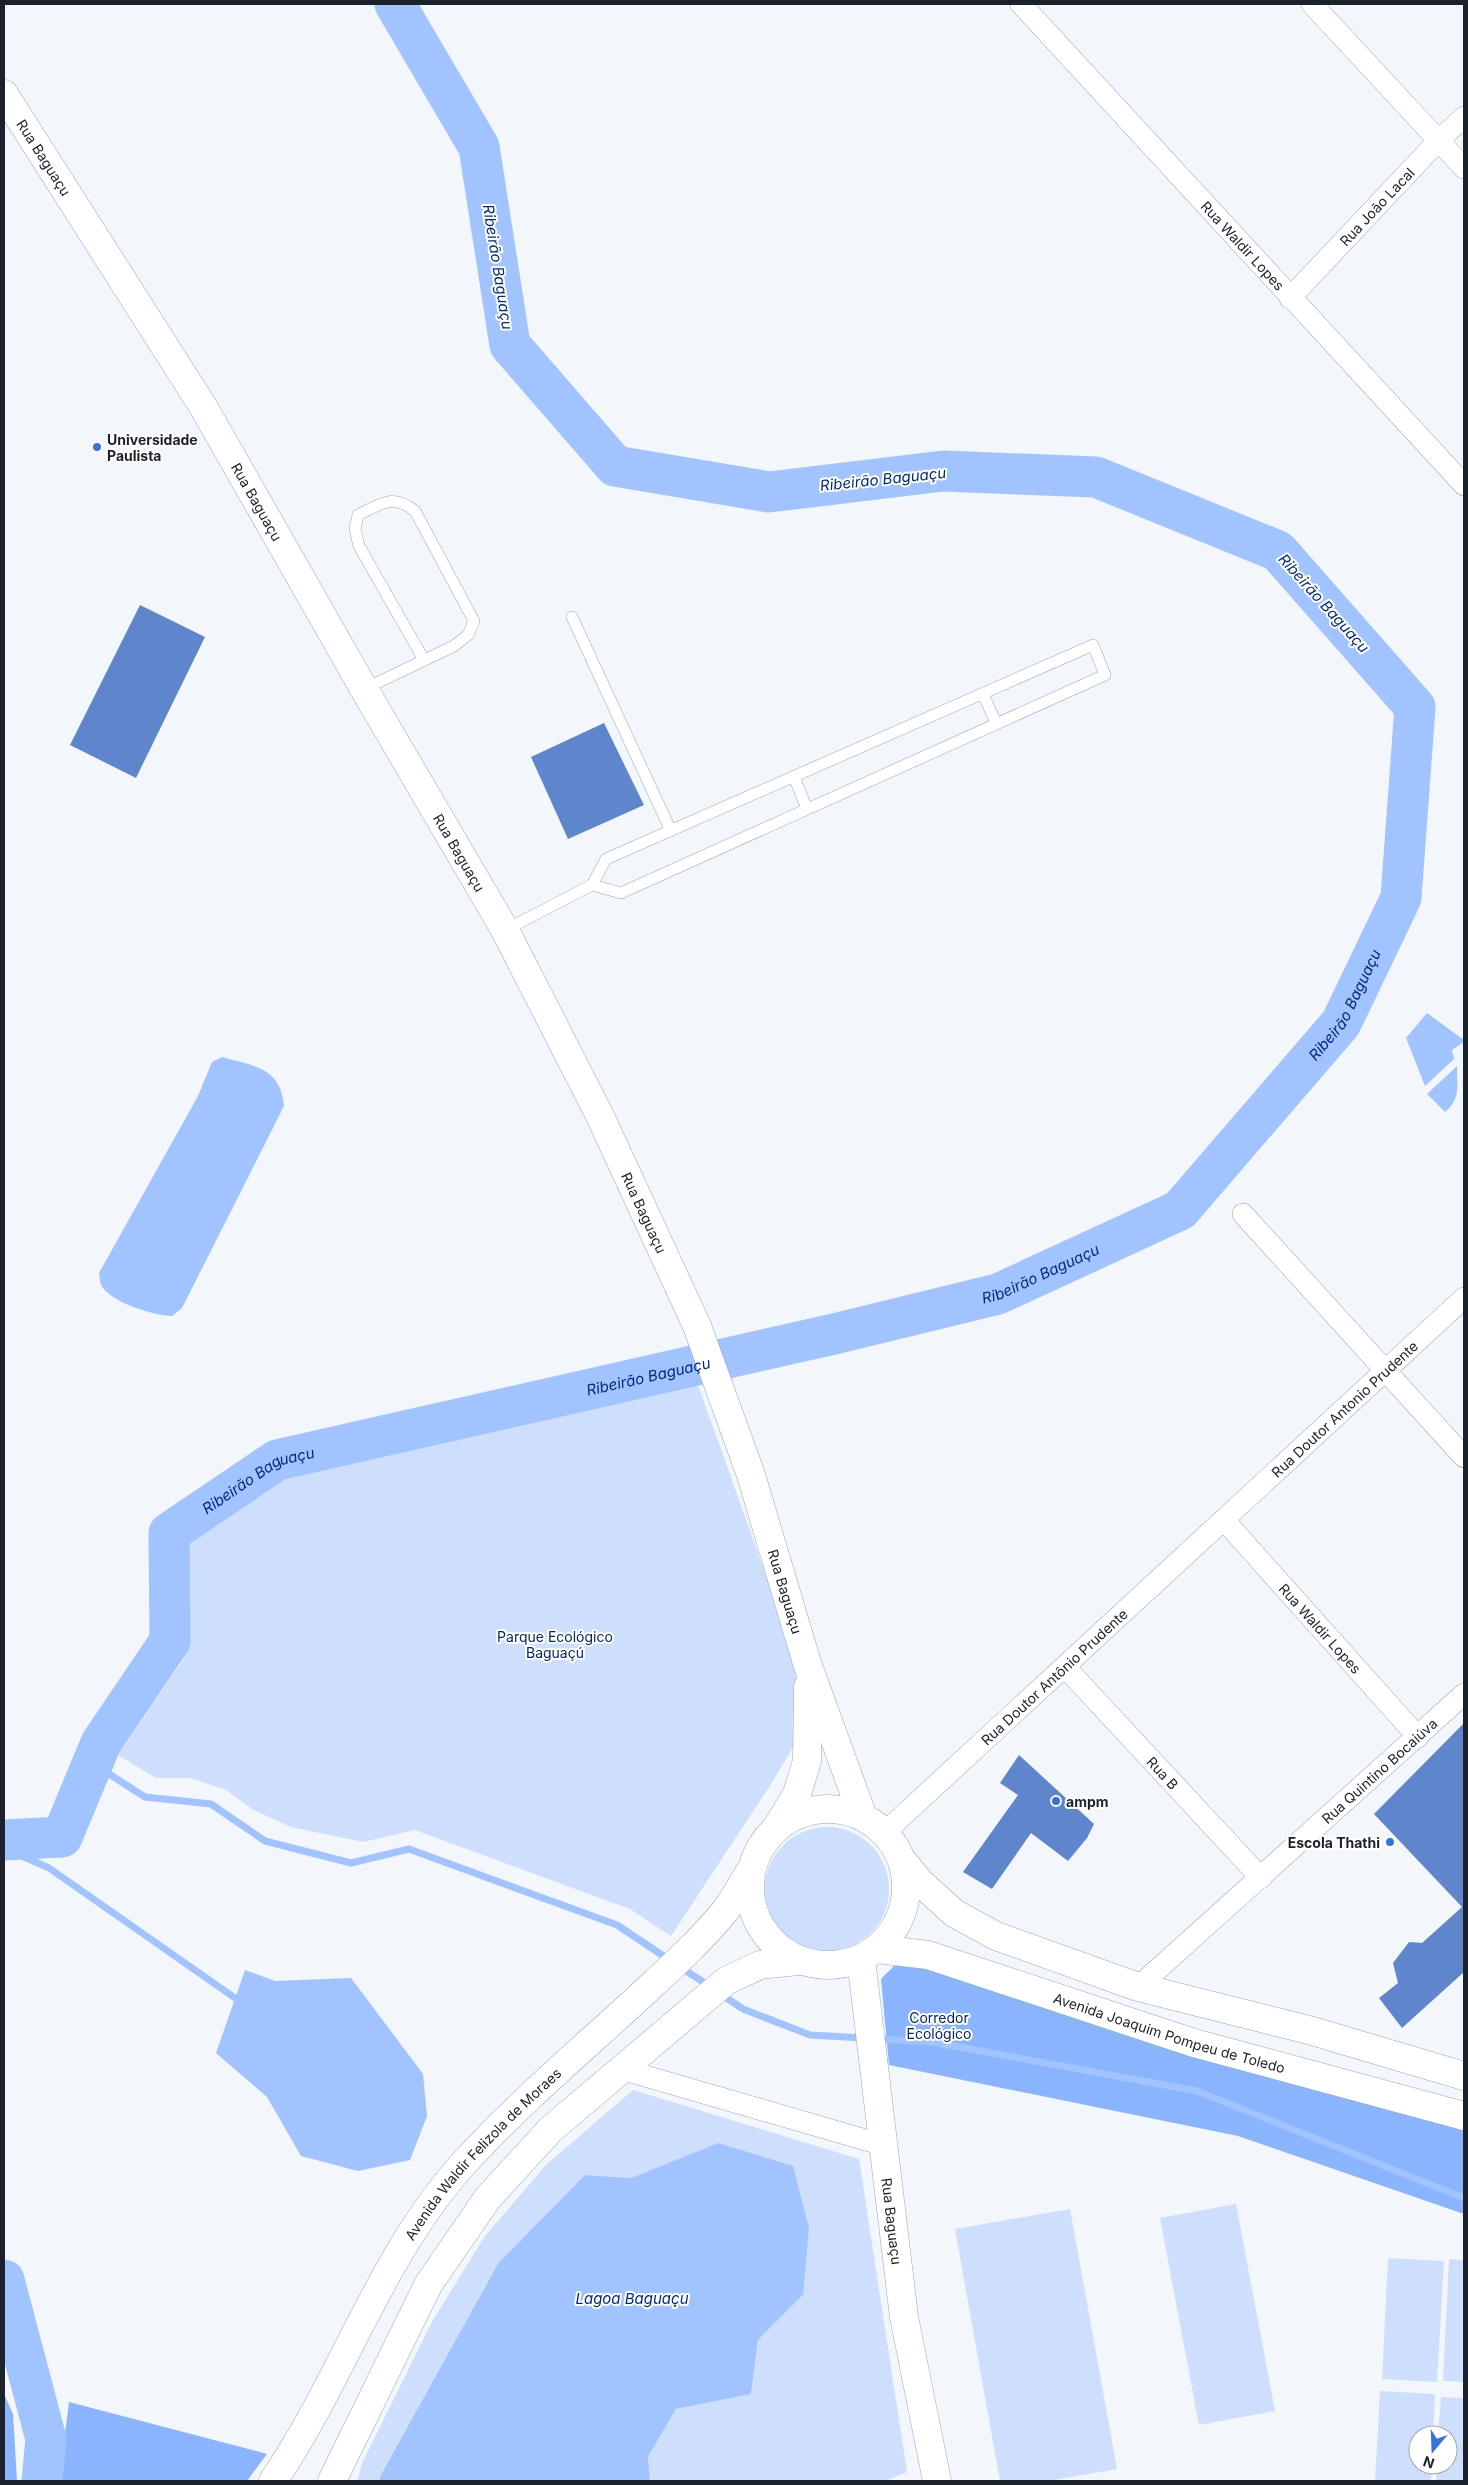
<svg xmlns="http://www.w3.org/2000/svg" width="1468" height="2485" font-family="Inter,sans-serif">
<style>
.green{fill:#cddffd}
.forest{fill:#8ab4fe}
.water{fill:#a1c3ff}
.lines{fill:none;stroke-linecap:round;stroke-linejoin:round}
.stream{stroke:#a1c3ff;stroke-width:7}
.river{stroke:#a1c3ff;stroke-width:41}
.building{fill:#5f86cd}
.lane-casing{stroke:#99a7be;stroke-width:12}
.street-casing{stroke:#99a7be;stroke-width:22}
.secondary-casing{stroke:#99a7be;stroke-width:29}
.lane{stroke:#fff;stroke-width:11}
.street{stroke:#fff;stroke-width:21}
.secondary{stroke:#fff;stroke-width:28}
.poi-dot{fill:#3671e0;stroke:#fff;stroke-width:2}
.labels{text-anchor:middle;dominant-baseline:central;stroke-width:4;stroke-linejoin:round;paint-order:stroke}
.street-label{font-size:14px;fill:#1c222b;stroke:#fff}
.poi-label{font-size:14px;font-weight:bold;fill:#1c222b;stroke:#fff;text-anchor:start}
.park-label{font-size:14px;fill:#052665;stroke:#fff}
.water-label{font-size:15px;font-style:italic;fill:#002b7e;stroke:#fff}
</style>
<rect width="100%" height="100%" fill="#f3f6fb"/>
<path class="green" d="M 698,1385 L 794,1654 L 799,1737 L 773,1781 L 671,1936 L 630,1909 L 415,1830 L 363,1842 L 291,1827 L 252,1809 L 226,1790 L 191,1778 L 156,1778 L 118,1755 L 185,1657 L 187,1538 L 285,1476 Z
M765 1889a62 62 0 1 1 124 0a62 62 0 1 1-124 0Z
M 633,2090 L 859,2159 L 907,2472 L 885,2481 L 650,2481 L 648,2457 L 676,2409 L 751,2394 L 758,2340 L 803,2295 L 718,2143 L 631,2178 L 585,2175 L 499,2262 L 380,2475 L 380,2481 L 357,2481 L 363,2461 L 433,2320 L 485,2236 L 546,2165 Z
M 1236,2204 L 1275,2411 L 1199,2425 L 1160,2218 Z
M 1070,2209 L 1117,2469 L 1048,2481 L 1000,2481 L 955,2229 Z
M 1388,2258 L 1444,2261 L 1437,2382 L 1382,2379 Z
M 1449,2259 L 1464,2260 L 1464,2382 L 1443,2381 Z
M 1380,2391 L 1435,2394 L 1433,2435 L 1418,2435 L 1418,2465 L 1432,2465 L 1431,2481 L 1375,2481 Z
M 1441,2397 L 1464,2398 L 1464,2481 L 1436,2481 L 1437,2465 L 1448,2465 L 1448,2435 L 1438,2435 Z"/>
<path class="forest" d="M 899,1961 L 1193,2051 L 1464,2121 L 1464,2214 L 1238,2136 L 889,2065 L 881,1979 Z
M 4,2394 L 13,2414 L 17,2481 L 4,2481 Z
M 69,2402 L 267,2454 L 247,2481 L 59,2481 Z"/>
<path class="water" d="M 1427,1013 L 1464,1040 L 1464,1042 L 1452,1050 L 1454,1059 L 1425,1086 L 1406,1038 Z
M 222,1057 C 253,1066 281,1067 284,1106 L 182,1308 L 172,1316 C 153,1315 116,1304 103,1288 C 100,1285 100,1278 99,1273 L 198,1096 L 212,1062 Z
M 1457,1066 C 1457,1087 1461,1098 1445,1112 L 1427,1094 Z
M 245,1970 L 275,1981 L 351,1978 L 423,2074 L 427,2116 L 410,2160 L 358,2171 L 301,2156 L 267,2097 L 216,2053 Z
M 718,2143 L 793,2166 L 809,2228 L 803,2295 L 758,2340 L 751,2394 L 676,2409 L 648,2457 L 650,2481 L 380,2481 L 380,2476 L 499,2262 L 585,2175 L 631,2178 Z"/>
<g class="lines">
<path class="stream" d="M 92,1763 L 145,1797 L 211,1804 L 265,1841 L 351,1863 L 409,1849 L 617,1925 L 671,1961
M 4,1848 L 49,1868 L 235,1998
M 680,1967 L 711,1987
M 719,1993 L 743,2009 L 810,2035 L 864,2038
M 877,2039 L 932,2042 L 1197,2091 L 1464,2198"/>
<g class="river">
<path id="s1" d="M 4,1840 L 62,1837 L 101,1743 L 170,1641 L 169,1533 L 277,1460 L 834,1334 L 998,1294 L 1180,1210 L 1341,1023 L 1401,898 L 1415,707 L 1278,551 L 1096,477 L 943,471 L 769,492 L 615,466 L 510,345 L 479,147 L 395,4"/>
<path d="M 4,2280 L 46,2439 L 42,2481"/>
</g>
</g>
<path class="building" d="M 140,605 L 205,637 L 136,778 L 70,745 Z
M 604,723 L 644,805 L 568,839 L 531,757 Z
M 1464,1723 L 1464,1972 L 1402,2028 L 1379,1998 L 1398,1983 L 1393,1963 L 1409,1942 L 1422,1943 L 1462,1907 L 1374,1814 Z
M 1019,1755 L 1094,1824 L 1087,1838 L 1068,1861 L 1031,1833 L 992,1889 L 963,1872 L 1018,1795 L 1000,1783 Z"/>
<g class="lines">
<g class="lane-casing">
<path id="lane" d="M 572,617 L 671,831
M 364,689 L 454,646 L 468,635 L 474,621 L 415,511 C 393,493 381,504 358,515 L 355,529 L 359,546 L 424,660
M 983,694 L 996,723
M 794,777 L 807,809
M 505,930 L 592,885 L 606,859 L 1093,645 L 1105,675 L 621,893 L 592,885"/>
</g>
<g class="street-casing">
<g id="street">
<path id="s2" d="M 1021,4 L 1464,485"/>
<path d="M 1312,4 L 1464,168"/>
<path id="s3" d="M 1290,298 L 1439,140 L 1464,117"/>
<path d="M 1243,1214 L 1464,1457"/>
<path id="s4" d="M 1224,1520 L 1418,1737"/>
<path id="s5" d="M 1065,1667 L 1261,1878"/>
<path id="s6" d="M 884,1833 L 1464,1298"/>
<path id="s7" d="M 1138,1987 L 1464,1694"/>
<path d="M 621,2069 L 883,2145"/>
</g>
</g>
<g class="secondary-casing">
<g id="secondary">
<path id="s8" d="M 4,94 L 204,408 L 364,689 L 505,930 L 600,1116 L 697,1326 L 751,1475 L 807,1663 L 863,1817"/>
<circle cx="828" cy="1887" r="78"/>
<path d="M 777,1827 L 797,1794 L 807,1761 L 808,1687"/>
<path d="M 902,1860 L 920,1882 L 954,1913 L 996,1936 L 1138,1987 L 1309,2030 L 1464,2076"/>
<path id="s9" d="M 877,1949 L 928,1955 L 1194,2043 L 1464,2116"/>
<path id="s10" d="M 861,1959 L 904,2317 L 937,2481"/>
<path id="s11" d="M 273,2481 C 343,2379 380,2255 465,2162 C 518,2104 578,2053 636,2000 C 667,1971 698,1944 725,1911 C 734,1899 742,1884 750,1871"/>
<path d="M 332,2481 L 428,2285 L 487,2199 L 550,2130 L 726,1981 L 760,1965 L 798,1961"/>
</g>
</g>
<use href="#lane" class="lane"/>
<use href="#street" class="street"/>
<use href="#secondary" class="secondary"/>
</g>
<g class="poi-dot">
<circle cx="97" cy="447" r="5"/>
<circle cx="1056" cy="1801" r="5"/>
<circle cx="1390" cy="1842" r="5"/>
</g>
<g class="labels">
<g class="street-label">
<text stroke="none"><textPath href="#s8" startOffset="75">Rua Baguaçu</textPath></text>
<text stroke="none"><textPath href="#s3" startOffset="126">Rua João Lacal</textPath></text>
<text stroke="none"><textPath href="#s2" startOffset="328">Rua Waldir Lopes</textPath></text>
<text stroke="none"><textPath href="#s8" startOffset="480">Rua Baguaçu</textPath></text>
<text stroke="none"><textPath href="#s8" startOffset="885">Rua Baguaçu</textPath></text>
<text stroke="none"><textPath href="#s8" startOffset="1290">Rua Baguaçu</textPath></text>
<text stroke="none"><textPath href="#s6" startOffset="626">Rua Doutor Antonio Prudente</textPath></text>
<text stroke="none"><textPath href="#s8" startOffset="1695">Rua Baguaçu</textPath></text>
<text stroke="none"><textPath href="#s4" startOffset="145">Rua Waldir Lopes</textPath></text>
<text stroke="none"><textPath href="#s6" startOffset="231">Rua Doutor Antônio Prudente</textPath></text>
<text stroke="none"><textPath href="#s7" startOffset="324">Rua Quintino Bocaiúva</textPath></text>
<text stroke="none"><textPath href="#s5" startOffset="144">Rua B</textPath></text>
<text stroke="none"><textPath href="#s9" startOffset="305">Avenida Joaquim Pompeu de Toledo</textPath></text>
<text stroke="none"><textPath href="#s11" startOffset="391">Avenida Waldir Felizola de Moraes</textPath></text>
<text stroke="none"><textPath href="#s10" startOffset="264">Rua Baguaçu</textPath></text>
</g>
<g class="poi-label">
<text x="107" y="439">Universidade<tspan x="107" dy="16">Paulista</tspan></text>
<text x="1066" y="1801">ampm</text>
<text x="1380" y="1842" text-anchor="end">Escola Thathi</text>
</g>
<g class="park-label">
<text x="555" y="1636">Parque Ecológico<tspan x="555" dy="16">Baguaçú</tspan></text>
<text x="939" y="2017">Corredor<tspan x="939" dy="16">Ecológico</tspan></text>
</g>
<g class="water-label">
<text transform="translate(498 267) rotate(81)">Ribeirão Baguaçu</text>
<text transform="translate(883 479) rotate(-6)">Ribeirão Baguaçu</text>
<text transform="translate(1324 603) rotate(48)">Ribeirão Baguaçu</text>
<text stroke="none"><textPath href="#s1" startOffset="1726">Ribeirão Baguaçu</textPath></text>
<text stroke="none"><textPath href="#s1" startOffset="1308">Ribeirão Baguaçu</textPath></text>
<text stroke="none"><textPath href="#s1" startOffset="902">Ribeirão Baguaçu</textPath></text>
<text stroke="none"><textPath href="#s1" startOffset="496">Ribeirão Baguaçu</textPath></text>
<text x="632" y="2298">Lagoa Baguaçu</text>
</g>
</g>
<rect width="1468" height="2485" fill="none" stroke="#1c222b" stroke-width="10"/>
<g transform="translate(1433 2450) rotate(199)"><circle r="24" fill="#ffffff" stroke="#a4a7aa"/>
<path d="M0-4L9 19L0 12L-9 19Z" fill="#3671e0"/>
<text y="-8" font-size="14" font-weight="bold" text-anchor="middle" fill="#1c222b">N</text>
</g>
</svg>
